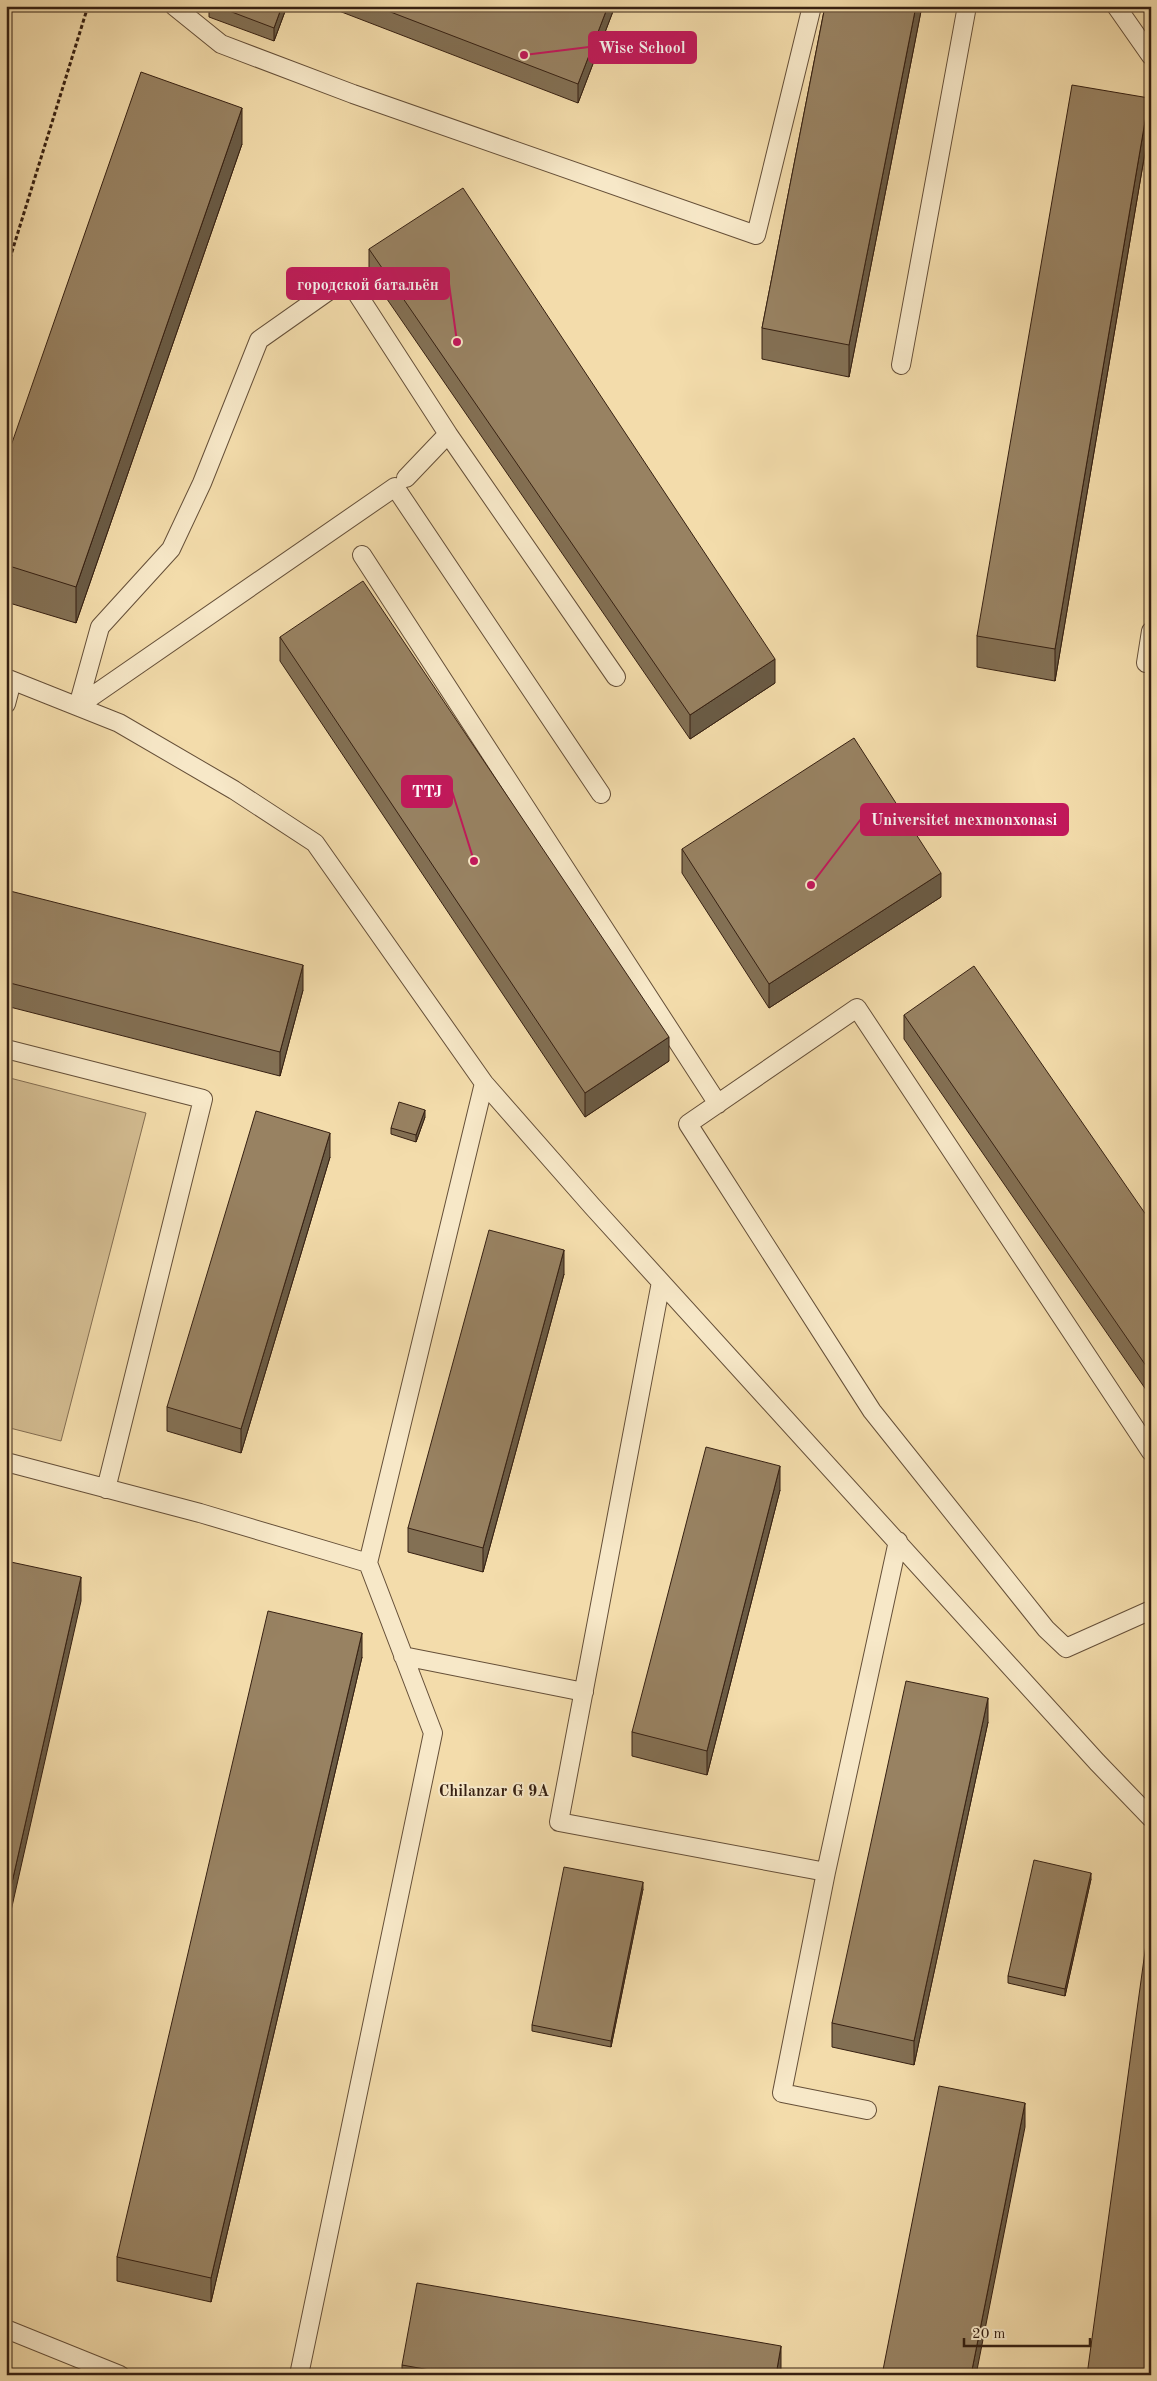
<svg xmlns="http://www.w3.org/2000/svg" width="1157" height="2381" font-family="'Old Standard TT',serif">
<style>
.green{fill:#d3bc91;stroke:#846e52}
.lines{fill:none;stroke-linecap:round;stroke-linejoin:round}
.service-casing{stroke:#654f38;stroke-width:20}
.path{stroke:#362012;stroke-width:3;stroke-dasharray:4 2.5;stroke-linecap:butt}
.service{stroke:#f7e8c8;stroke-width:18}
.wall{fill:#837054;stroke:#362012}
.shaded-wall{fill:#6a5b45;stroke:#362012}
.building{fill:#988262;stroke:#362012}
.labels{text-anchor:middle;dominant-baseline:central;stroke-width:4;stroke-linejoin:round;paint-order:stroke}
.neighbourhood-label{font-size:16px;font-weight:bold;fill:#362012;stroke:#f7e8c8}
.leader{fill:none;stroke:#c2185b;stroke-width:2}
.callout-dot{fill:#c2185b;stroke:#f7e8c8;stroke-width:2}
.callout{fill:#c2185b;stroke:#c2185b;stroke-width:2}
.callout-label{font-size:16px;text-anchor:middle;font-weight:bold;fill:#fff}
</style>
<rect width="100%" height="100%" fill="#f3dcab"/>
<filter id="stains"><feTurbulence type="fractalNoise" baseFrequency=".004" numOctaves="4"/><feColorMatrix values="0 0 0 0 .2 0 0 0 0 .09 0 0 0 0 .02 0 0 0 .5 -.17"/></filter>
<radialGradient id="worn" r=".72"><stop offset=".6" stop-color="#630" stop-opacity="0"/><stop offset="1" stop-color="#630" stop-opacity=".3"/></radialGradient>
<path class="green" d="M 6,1077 L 146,1113 L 61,1441 L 6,1427 Z"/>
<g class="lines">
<g class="service-casing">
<path id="service" d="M 174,6 L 221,44 L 353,94 L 756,235 L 812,6
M 1116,6 L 1151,56
M 901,365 L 967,6
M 448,434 L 616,677
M 362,555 L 718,1104
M 1146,663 L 1151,631
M 6,678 L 119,723 L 234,790 L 315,843 L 484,1083 L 592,1206 L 1097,1762 L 1151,1818
M 6,704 L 12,681
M 78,706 L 100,627 L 171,549 L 202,483 L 259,340 L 347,278 L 448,434 L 406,478
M 78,706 L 395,487 L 601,794
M 6,1049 L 203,1099 L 106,1489
M 661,1282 L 559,1822 L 826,1872 L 782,2093 L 867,2110
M 1151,1452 L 857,1008 L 688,1124 L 872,1411 L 1046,1629 L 1066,1648 L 1151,1610
M 6,1462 L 200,1513 L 368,1563 L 433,1733 L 299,2375
M 368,1563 L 484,1083
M 403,1656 L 584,1692
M 826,1872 L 898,1541
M 6,2329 L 120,2375"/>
</g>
<path class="path" d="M 6,271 L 88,6"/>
<use href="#service" class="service"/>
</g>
<path class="wall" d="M 209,6 L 287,6 L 274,41 L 209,17 Z
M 326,6 L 615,6 L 578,103 Z
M 825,6 L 922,6 L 849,377 L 762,359 L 762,328 Z
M 1149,129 L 1055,681 L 977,667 L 977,636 Z
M 242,144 L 76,623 L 6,602 L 6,460 Z
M 369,249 L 775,683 L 690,739 L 369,273 Z
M 280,637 L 669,1061 L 585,1117 L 280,661 Z
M 682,849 L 941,897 L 769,1008 L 682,873 Z
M 6,906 L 303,990 L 280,1076 L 6,1006 Z
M 904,1015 L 1151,1222 L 1151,1397 L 904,1039 Z
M 425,1117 L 416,1142 L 391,1134 L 391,1128 Z
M 330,1157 L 241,1453 L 167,1431 L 167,1407 Z
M 564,1274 L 483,1572 L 408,1552 L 408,1528 Z
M 780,1490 L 707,1775 L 632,1756 L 632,1732 Z
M 362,1657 L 211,2302 L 117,2281 L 117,2257 Z
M 988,1722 L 914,2065 L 832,2047 L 832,2023 Z
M 1091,1879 L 1065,1996 L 1008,1983 L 1008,1976 Z
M 643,1889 L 611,2047 L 532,2031 L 532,2025 Z
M 402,2365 L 781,2371 L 780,2375 L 402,2375 Z"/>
<path class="shaded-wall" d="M 282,6 L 287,6 L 274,41 L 274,28 Z
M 608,6 L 615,6 L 578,103 L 578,84 Z
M 916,6 L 922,6 L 849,377 L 849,345 Z
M 1149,98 L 1149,129 L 1055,681 L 1055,649 Z
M 242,108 L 242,144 L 76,623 L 76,587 Z
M 775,659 L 775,683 L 690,739 L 690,715 Z
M 941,873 L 941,897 L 769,1008 L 769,984 Z
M 303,965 L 303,990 L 280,1076 L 280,1052 Z
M 669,1037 L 669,1061 L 585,1117 L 585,1093 Z
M 425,1110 L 425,1117 L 416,1142 L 416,1135 Z
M 330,1133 L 330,1157 L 241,1453 L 241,1429 Z
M 564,1250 L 564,1274 L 483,1572 L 483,1548 Z
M 780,1466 L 780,1490 L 707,1775 L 707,1751 Z
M 81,1577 L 81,1601 L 6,1933 L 6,1909 Z
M 362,1633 L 362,1657 L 211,2302 L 211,2278 Z
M 988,1698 L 988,1722 L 914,2065 L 914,2041 Z
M 1091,1873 L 1091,1879 L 1065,1996 L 1065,1989 Z
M 643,1882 L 643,1889 L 611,2047 L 611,2041 Z
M 1025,2103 L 1025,2127 L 976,2375 L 971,2375 Z
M 781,2346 L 781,2371 L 780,2375 L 776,2375 Z"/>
<path class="building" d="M 216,6 L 282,6 L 274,28 Z
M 375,6 L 608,6 L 578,84 Z
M 825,6 L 916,6 L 849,345 L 762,328 Z
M 141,72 L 242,108 L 76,587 L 6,565 L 6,460 Z
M 1072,85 L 1149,98 L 1055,649 L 977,636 Z
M 463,188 L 775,659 L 690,715 L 369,249 Z
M 363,581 L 669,1037 L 585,1093 L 280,637 Z
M 854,738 L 941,873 L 769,984 L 682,849 Z
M 10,891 L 303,965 L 280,1052 L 6,982 L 6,906 Z
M 974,966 L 1151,1222 L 1151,1373 L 904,1015 Z
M 399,1102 L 425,1110 L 416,1135 L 391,1128 Z
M 256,1111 L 330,1133 L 241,1429 L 167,1407 Z
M 489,1230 L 564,1250 L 483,1548 L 408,1528 Z
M 706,1447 L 780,1466 L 707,1751 L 632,1732 Z
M 6,1561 L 81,1577 L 6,1909 Z
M 268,1611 L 362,1633 L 211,2278 L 117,2257 Z
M 906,1681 L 988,1698 L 914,2041 L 832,2023 Z
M 1034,1860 L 1091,1873 L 1065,1989 L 1008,1976 Z
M 564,1867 L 643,1882 L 611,2041 L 532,2025 Z
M 1150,1915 L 1151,2375 L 1087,2375 Z
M 939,2086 L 1025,2103 L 971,2375 L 882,2375 Z
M 417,2283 L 781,2346 L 776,2375 L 458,2375 L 402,2365 Z"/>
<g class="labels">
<g class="neighbourhood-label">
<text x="494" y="1792">Chilanzar G 9A</text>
</g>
</g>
<path class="leader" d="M524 55L589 47M457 342L449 284M474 861L452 791M811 885L861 819"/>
<g class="callout-dot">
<circle cx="524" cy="55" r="5"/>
<circle cx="457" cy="342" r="5"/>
<circle cx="474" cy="861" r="5"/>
<circle cx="811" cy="885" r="5"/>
</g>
<g class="callout">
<rect x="589" y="32" width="107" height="31" rx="5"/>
<rect x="287" y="268" width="162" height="31" rx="5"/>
<rect x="402" y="776" width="50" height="31" rx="5"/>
<rect x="861" y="804" width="207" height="31" rx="5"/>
</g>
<g class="callout-label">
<text x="642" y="53">Wise School</text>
<text x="368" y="290">городской батальён</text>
<text x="427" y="797">TTJ</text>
<text x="964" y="825">Universitet mexmonxonasi</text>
</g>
<rect width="1157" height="2381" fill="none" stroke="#f3dcab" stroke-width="25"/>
<rect x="8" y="8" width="1142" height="2366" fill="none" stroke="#362012" stroke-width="2.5"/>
<rect x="12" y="12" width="1132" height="2356" fill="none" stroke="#362012"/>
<path d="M964 2338v8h126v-8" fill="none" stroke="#362012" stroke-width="2.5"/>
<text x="972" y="2338" font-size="15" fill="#362012" stroke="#f7e8c8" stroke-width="4" paint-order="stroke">20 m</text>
<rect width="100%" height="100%" filter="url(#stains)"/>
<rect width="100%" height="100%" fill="url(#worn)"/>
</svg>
